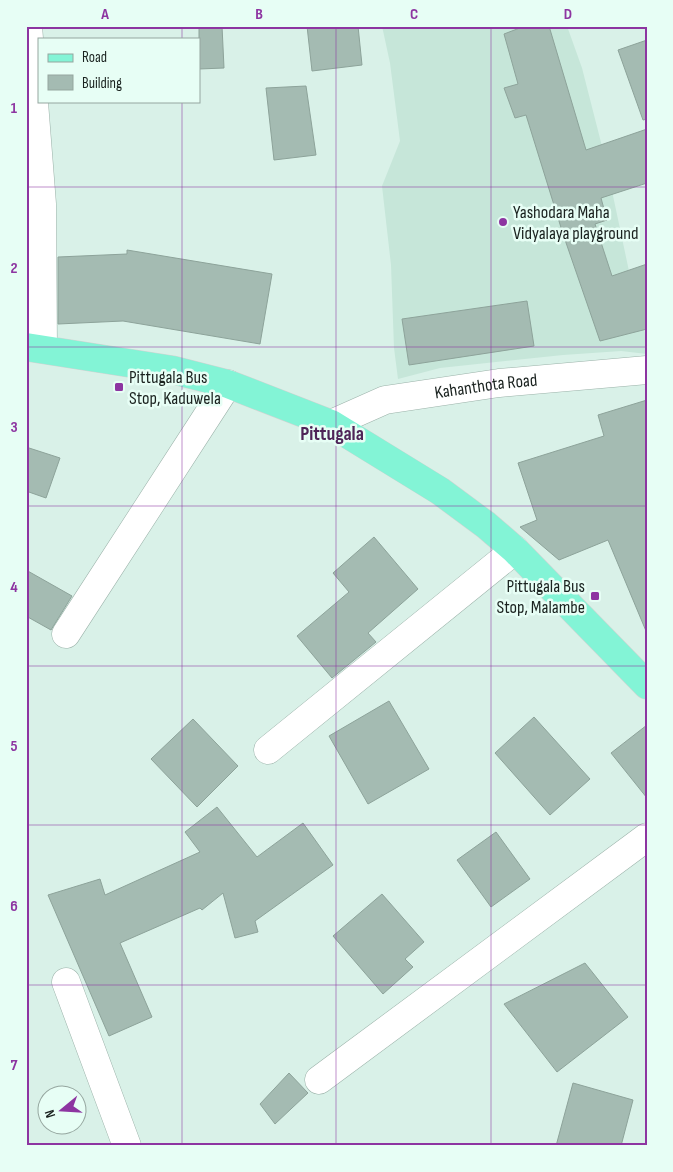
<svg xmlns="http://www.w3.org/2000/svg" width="673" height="1172" font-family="'Sofia Sans Condensed',sans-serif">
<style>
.built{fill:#c6e6d9}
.building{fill:#a4bbb2;stroke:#8da39a}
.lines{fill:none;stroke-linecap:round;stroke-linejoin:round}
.minor-casing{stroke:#9bb2a9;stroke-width:29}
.secondary-casing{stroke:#9bb2a9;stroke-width:29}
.primary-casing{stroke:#d1d3d2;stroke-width:29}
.minor{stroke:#fff;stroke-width:28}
.secondary{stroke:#fff;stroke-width:28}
.primary{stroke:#83f4d6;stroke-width:28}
.grid{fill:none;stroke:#8d35a1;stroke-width:1;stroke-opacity:0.55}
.poi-dot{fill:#8d35a1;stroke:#e7fef5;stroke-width:2}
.labels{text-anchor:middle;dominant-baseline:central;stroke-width:5;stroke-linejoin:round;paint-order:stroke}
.poi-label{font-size:18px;fill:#1a221f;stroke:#e7fef5;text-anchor:start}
.street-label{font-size:18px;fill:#1a221f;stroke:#e7fef5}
.quarter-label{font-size:20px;font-weight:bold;fill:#4e2458;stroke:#e7fef5}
.neatline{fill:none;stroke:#8d35a1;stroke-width:2}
.grid-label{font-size:16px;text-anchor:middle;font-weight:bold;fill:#8d35a1}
</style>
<rect width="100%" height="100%" fill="#d9f1e8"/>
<path class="built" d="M 382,26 L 567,26 L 582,68 L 605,158 L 633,290 L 647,340 L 647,354 L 621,351 L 563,355 L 440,368 L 398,379 L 394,348 L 391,265 L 382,186 L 400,141 L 390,63 Z"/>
<path class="building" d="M 199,26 L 222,26 L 224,68 L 199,69 Z
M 307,26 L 358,26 L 362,65 L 312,71 Z
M 525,26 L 549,26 L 586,150 L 647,129 L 647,183 L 601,198 L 607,220 L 595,224 L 612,276 L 647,264 L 647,329 L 600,341 L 563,234 L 526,115 L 515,118 L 504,88 L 518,84 L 504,34 Z
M 647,40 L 647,119 L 643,120 L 618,50 Z
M 306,86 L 316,155 L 274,160 L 266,88 Z
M 127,250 L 272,274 L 260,344 L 123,321 L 58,324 L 58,257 L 127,254 Z
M 527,301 L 534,346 L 409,365 L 402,319 Z
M 647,400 L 647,631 L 646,631 L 608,540 L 559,560 L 520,527 L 537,520 L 518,463 L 604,436 L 598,415 Z
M 26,447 L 60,458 L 46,498 L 26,491 Z
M 374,537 L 418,589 L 368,633 L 376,642 L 332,678 L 297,636 L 349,592 L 333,573 Z
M 26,570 L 72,596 L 51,630 L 26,616 Z
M 389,701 L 429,769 L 368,804 L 329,736 Z
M 534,717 L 590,779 L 550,815 L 495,753 Z
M 193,719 L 238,766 L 197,807 L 151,759 Z
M 647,725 L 647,798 L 611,753 Z
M 217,807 L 257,857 L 303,823 L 333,865 L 255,921 L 258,932 L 235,938 L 223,893 L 202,910 L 200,908 L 120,943 L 152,1017 L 109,1036 L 48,895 L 100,879 L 105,895 L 200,852 L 185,832 Z
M 496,832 L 530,879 L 491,907 L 457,860 Z
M 382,894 L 424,942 L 405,959 L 413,967 L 383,994 L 333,936 Z
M 585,963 L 628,1017 L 557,1072 L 504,1004 Z
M 289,1073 L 308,1093 L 275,1124 L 260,1104 Z
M 573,1083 L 633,1100 L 621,1146 L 556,1146 Z"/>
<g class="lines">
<g class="minor-casing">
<path id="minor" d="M 28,26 L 42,204 L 43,348
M 66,634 L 228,384
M 268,750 L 515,550
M 66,982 L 127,1146
M 319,1080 L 647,837"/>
</g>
<g class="secondary-casing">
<g id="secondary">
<path id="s1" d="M 331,424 L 385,400 L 499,383 L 647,370"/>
</g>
</g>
<g class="primary-casing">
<path id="primary" d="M 26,347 L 173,370 L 228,384 L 331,424 L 440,491 L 486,525 L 515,550 L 647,685"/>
</g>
<use href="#minor" class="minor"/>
<use href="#secondary" class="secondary"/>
<use href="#primary" class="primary"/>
</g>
<path class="grid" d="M 182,26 L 182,39M 336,26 L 336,1146M 491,26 L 491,1146M 182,101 L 182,1146M 26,187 L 647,187M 26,347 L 647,347M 26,506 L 647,506M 26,666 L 647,666M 26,825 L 647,825M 26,985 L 647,985"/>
<g class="poi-dot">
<circle cx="503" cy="222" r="5"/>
<rect x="114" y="382" width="10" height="10" rx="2.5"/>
<rect x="590" y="591" width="10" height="10" rx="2.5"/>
</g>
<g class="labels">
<g class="poi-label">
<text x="513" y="212">Yashodara Maha<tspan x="513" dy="21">Vidyalaya playground</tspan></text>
<text x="129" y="377">Pittugala Bus<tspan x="129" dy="21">Stop, Kaduwela</tspan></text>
<text x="585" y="586" text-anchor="end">Pittugala Bus<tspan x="585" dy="21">Stop, Malambe</tspan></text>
</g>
<g class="street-label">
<text stroke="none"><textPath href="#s1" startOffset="161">Kahanthota Road</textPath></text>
</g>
<g class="quarter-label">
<text x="332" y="434">Pittugala</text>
</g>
</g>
<rect width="673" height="1172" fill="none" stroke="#e7fef5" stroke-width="55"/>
<rect x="38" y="38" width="162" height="65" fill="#e7fef5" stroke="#95a69f"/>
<rect x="48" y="54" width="25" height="8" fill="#83f4d6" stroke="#95a69f"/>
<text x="82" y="62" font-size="15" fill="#1a221f">Road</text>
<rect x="48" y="75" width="25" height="15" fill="#a4bbb2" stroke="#95a69f"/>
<text x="82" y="88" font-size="15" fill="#1a221f">Building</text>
<g transform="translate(62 1110) rotate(252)"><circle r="24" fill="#e7fef5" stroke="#95a69f"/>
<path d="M0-4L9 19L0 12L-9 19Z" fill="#8d35a1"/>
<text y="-8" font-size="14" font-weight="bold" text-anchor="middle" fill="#1a221f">N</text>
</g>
<rect x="28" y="28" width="618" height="1116" class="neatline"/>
<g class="grid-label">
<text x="105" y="19">A</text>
<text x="259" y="19">B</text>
<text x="414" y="19">C</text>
<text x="568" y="19">D</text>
<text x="14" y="113">1</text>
<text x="14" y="273">2</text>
<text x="14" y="432">3</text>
<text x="14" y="592">4</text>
<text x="14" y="751">5</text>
<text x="14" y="911">6</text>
<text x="14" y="1070">7</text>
</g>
</svg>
